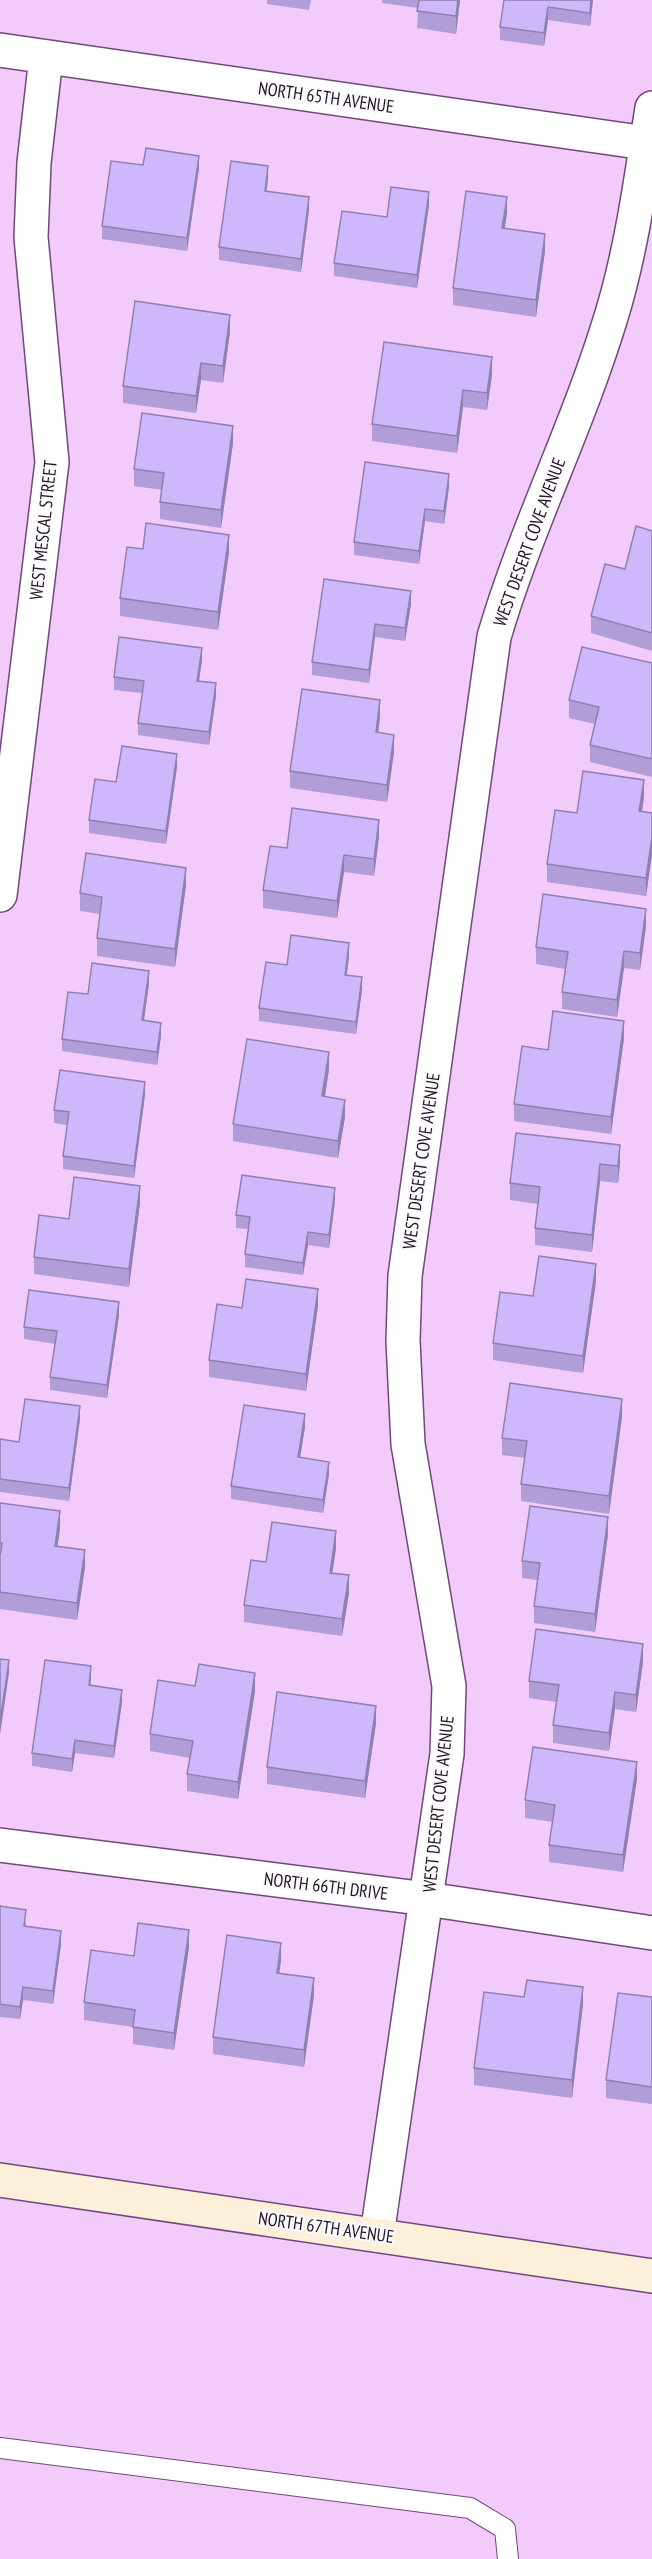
<svg xmlns="http://www.w3.org/2000/svg" width="652" height="2559" font-family="'PT Sans Narrow',sans-serif">
<style>
.lines{fill:none;stroke-linecap:round;stroke-linejoin:round}
.service-casing{stroke:#72477c;stroke-width:22}
.minor-casing{stroke:#72477c;stroke-width:36}
.secondary-casing{stroke:#72477c;stroke-width:36}
.service{stroke:#fff;stroke-width:20}
.minor{stroke:#fff;stroke-width:33}
.secondary{stroke:#fcf0db;stroke-width:33}
.wall{fill:#b19dd8}
.shaded-wall{fill:#9080b0}
.building{fill:#ceb7fb;stroke:#9080b0;stroke-width:1.5}
.labels{text-anchor:middle;dominant-baseline:central;stroke-width:4.5;stroke-linejoin:round;paint-order:stroke}
.street-label{font-size:18px;fill:#26142b;stroke:#fbfbfb}
</style>
<rect width="100%" height="100%" fill="#f2cbfb"/>
<g class="lines">
<g class="service-casing">
<path id="service" d="M 0,2448 L 470,2508 L 505,2529 L 508,2559"/>
</g>
<g class="minor-casing">
<path id="minor" d="M 0,50 L 652,144
M 0,895 L 52,462 L 31,237 L 34,163 L 46,57
M 0,1845 L 427,1899 L 652,1933
M 377,2235 L 447,1754 L 449,1686 L 408,1444 L 403,1341 L 405,1276 L 494,637 C 526,528 578,426 611,317 C 632,249 641,178 652,108"/>
</g>
<g class="secondary-casing">
<path id="secondary" d="M 0,2180 L 652,2276"/>
</g>
<use href="#service" class="service"/>
<use href="#minor" class="minor"/>
<use href="#secondary" class="secondary"/>
</g>
<path class="wall" d="M 267,0 L 311,0 L 309,10 L 267,4 Z
M 382,0 L 460,0 L 456,34 L 417,28 L 418,8 L 382,3 Z
M 504,0 L 593,0 L 590,26 L 548,20 L 544,46 L 500,40 L 500,27 Z
M 143,165 L 199,168 L 187,251 L 102,239 L 102,226 Z
M 268,179 L 266,191 L 309,210 L 301,272 L 219,260 L 219,247 Z
M 429,205 L 417,288 L 334,276 L 334,263 L 387,217 Z
M 507,214 L 504,228 L 545,251 L 536,317 L 453,305 L 453,288 Z
M 230,332 L 223,383 L 201,380 L 196,413 L 123,403 L 123,386 Z
M 492,375 L 487,410 L 463,407 L 457,453 L 372,441 L 372,424 Z
M 233,443 L 221,528 L 160,519 L 160,502 L 162,490 L 134,486 L 134,469 Z
M 449,487 L 444,524 L 425,521 L 419,564 L 354,555 L 354,542 Z
M 652,531 L 652,651 L 591,633 L 591,616 Z
M 143,549 L 229,552 L 218,630 L 120,616 L 120,598 Z
M 411,604 L 405,641 L 375,637 L 369,683 L 312,675 L 312,662 Z
M 202,660 L 199,681 L 216,696 L 209,745 L 138,735 L 138,723 L 142,693 L 114,690 L 114,677 Z
M 652,663 L 652,777 L 590,762 L 590,745 L 595,724 L 569,718 L 569,700 Z
M 380,718 L 378,732 L 394,752 L 387,802 L 290,788 L 290,771 Z
M 177,767 L 166,844 L 89,833 L 89,820 L 116,782 Z
M 644,797 L 642,812 L 652,813 L 652,854 L 646,896 L 547,882 L 547,864 Z
M 379,837 L 374,876 L 344,872 L 337,918 L 263,908 L 263,890 L 287,848 Z
M 186,885 L 175,967 L 97,956 L 97,938 L 100,914 L 80,911 L 80,893 Z
M 646,926 L 640,970 L 624,968 L 617,1017 L 562,1009 L 562,992 L 565,969 L 536,964 L 536,947 Z
M 349,956 L 347,975 L 362,990 L 356,1034 L 259,1021 L 259,1008 L 287,965 Z
M 149,984 L 144,1021 L 161,1036 L 157,1065 L 62,1051 L 62,1039 L 88,994 Z
M 624,1038 L 611,1134 L 514,1121 L 514,1104 L 548,1050 Z
M 329,1069 L 325,1097 L 345,1117 L 338,1158 L 233,1141 L 233,1124 Z
M 145,1095 L 134,1178 L 63,1169 L 63,1156 L 67,1125 L 54,1123 L 54,1110 Z
M 516,1133 L 620,1163 L 618,1183 L 600,1181 L 592,1252 L 535,1245 L 535,1228 L 538,1204 L 510,1200 L 510,1183 Z
M 335,1201 L 329,1248 L 308,1245 L 303,1275 L 245,1267 L 245,1254 L 248,1229 L 236,1228 L 236,1215 Z
M 140,1203 L 129,1287 L 34,1274 L 34,1257 L 69,1219 Z
M 596,1281 L 583,1373 L 493,1360 L 493,1343 Z
M 318,1306 L 306,1391 L 209,1377 L 209,1360 L 242,1308 Z
M 119,1315 L 107,1398 L 50,1390 L 50,1377 L 55,1344 L 24,1339 L 24,1327 Z
M 622,1417 L 609,1514 L 521,1501 L 521,1484 L 525,1458 L 502,1455 L 502,1438 Z
M 80,1419 L 69,1501 L 0,1492 L 0,1439 L 19,1442 Z
M 305,1427 L 300,1457 L 329,1474 L 323,1513 L 231,1499 L 231,1486 Z
M 0,1503 L 60,1529 L 57,1546 L 85,1567 L 77,1620 L 0,1609 Z
M 608,1534 L 595,1632 L 534,1623 L 534,1606 L 537,1580 L 522,1578 L 522,1561 Z
M 336,1548 L 332,1573 L 349,1593 L 342,1636 L 244,1622 L 244,1605 L 266,1562 Z
M 643,1662 L 636,1712 L 615,1709 L 609,1751 L 553,1743 L 553,1725 L 556,1702 L 529,1698 L 529,1681 Z
M 91,1679 L 90,1685 L 122,1702 L 114,1758 L 75,1753 L 72,1772 L 32,1766 L 32,1753 Z
M 195,1686 L 255,1691 L 238,1799 L 187,1791 L 187,1774 L 190,1758 L 150,1751 L 150,1734 Z
M 376,1723 L 365,1798 L 267,1784 L 267,1767 Z
M 637,1779 L 623,1872 L 549,1862 L 549,1845 L 553,1822 L 525,1818 L 525,1800 Z
M 0,1906 L 26,1922 L 26,1926 L 61,1944 L 53,2004 L 23,2000 L 20,2019 L 0,2017 Z
M 189,1947 L 174,2050 L 133,2044 L 133,2027 L 84,2020 L 84,2002 L 134,1956 Z
M 281,1960 L 279,1973 L 314,1995 L 304,2067 L 213,2054 L 213,2037 Z
M 524,1997 L 583,2004 L 572,2098 L 474,2085 L 474,2068 Z
M 652,1997 L 652,2104 L 606,2098 L 606,2080 Z"/>
<path class="shaded-wall" d="M 458,0 L 460,0 L 456,34 L 456,16 Z
M 591,0 L 593,0 L 590,26 L 590,13 Z
M 548,7 L 548,20 L 544,46 L 544,33 Z
M 199,156 L 199,168 L 187,251 L 187,238 Z
M 268,166 L 268,179 L 265,204 L 265,191 Z
M 429,192 L 429,205 L 417,288 L 417,275 Z
M 309,197 L 309,210 L 301,272 L 301,259 Z
M 507,197 L 507,214 L 502,245 L 502,228 Z
M 545,234 L 545,251 L 536,317 L 536,300 Z
M 230,315 L 230,332 L 223,383 L 223,366 Z
M 492,357 L 492,375 L 487,410 L 487,393 Z
M 201,363 L 201,380 L 196,413 L 196,396 Z
M 463,390 L 463,407 L 457,453 L 457,436 Z
M 233,426 L 233,443 L 221,528 L 221,510 Z
M 449,474 L 449,487 L 444,524 L 444,511 Z
M 425,509 L 425,521 L 419,564 L 419,551 Z
M 229,535 L 229,552 L 218,630 L 218,612 Z
M 411,591 L 411,604 L 405,641 L 405,628 Z
M 375,624 L 375,637 L 369,683 L 369,670 Z
M 202,648 L 202,660 L 197,694 L 197,681 Z
M 216,683 L 216,696 L 209,745 L 209,732 Z
M 380,700 L 380,718 L 376,749 L 376,732 Z
M 394,735 L 394,752 L 387,802 L 387,785 Z
M 177,754 L 177,767 L 166,844 L 166,831 Z
M 644,780 L 644,797 L 639,829 L 639,811 Z
M 379,820 L 379,837 L 374,876 L 374,859 Z
M 652,837 L 652,854 L 646,896 L 646,878 Z
M 344,855 L 344,872 L 337,918 L 337,901 Z
M 186,868 L 186,885 L 175,967 L 175,949 Z
M 646,909 L 646,926 L 640,970 L 640,953 Z
M 349,943 L 349,956 L 345,988 L 345,975 Z
M 624,951 L 624,968 L 617,1017 L 617,1000 Z
M 149,971 L 149,984 L 142,1033 L 142,1020 Z
M 362,977 L 362,990 L 356,1034 L 356,1022 Z
M 624,1021 L 624,1038 L 611,1134 L 611,1117 Z
M 161,1023 L 161,1036 L 157,1065 L 157,1052 Z
M 329,1052 L 329,1069 L 322,1114 L 322,1096 Z
M 145,1082 L 145,1095 L 134,1178 L 134,1166 Z
M 345,1100 L 345,1117 L 338,1158 L 338,1141 Z
M 620,1145 L 620,1163 L 618,1183 L 618,1166 Z
M 600,1164 L 600,1181 L 592,1252 L 592,1235 Z
M 140,1186 L 140,1203 L 129,1287 L 129,1269 Z
M 335,1188 L 335,1201 L 329,1248 L 329,1235 Z
M 308,1232 L 308,1245 L 303,1275 L 303,1263 Z
M 596,1264 L 596,1281 L 583,1373 L 583,1356 Z
M 318,1289 L 318,1306 L 306,1391 L 306,1374 Z
M 119,1302 L 119,1315 L 107,1398 L 107,1385 Z
M 622,1399 L 622,1417 L 609,1514 L 609,1496 Z
M 80,1406 L 80,1419 L 69,1501 L 69,1488 Z
M 305,1414 L 305,1427 L 298,1470 L 298,1457 Z
M 329,1462 L 329,1474 L 323,1513 L 323,1500 Z
M 60,1511 L 60,1529 L 55,1563 L 55,1546 Z
M 608,1517 L 608,1534 L 595,1632 L 595,1614 Z
M 336,1531 L 336,1548 L 330,1590 L 330,1573 Z
M 85,1550 L 85,1567 L 77,1620 L 77,1603 Z
M 349,1575 L 349,1593 L 342,1636 L 342,1619 Z
M 643,1644 L 643,1662 L 636,1712 L 636,1695 Z
M 9,1660 L 9,1673 L 0,1735 L 0,1722 Z
M 91,1666 L 91,1679 L 89,1698 L 89,1685 Z
M 255,1673 L 255,1691 L 238,1799 L 238,1782 Z
M 122,1690 L 122,1702 L 114,1758 L 114,1746 Z
M 615,1692 L 615,1709 L 609,1751 L 609,1733 Z
M 376,1706 L 376,1723 L 365,1798 L 365,1781 Z
M 75,1740 L 75,1753 L 72,1772 L 72,1759 Z
M 637,1762 L 637,1779 L 623,1872 L 623,1855 Z
M 189,1930 L 189,1947 L 174,2050 L 174,2033 Z
M 61,1931 L 61,1944 L 53,2004 L 53,1991 Z
M 281,1943 L 281,1960 L 277,1990 L 277,1973 Z
M 314,1978 L 314,1995 L 304,2067 L 304,2050 Z
M 23,1987 L 23,2000 L 20,2019 L 20,2007 Z
M 583,1987 L 583,2004 L 572,2098 L 572,2080 Z"/>
<path class="building" d="M 419,0 L 458,0 L 456,16 L 417,11 Z
M 504,0 L 591,0 L 590,13 L 548,7 L 544,33 L 500,27 Z
M 146,148 L 199,156 L 187,238 L 102,226 L 111,161 L 143,165 Z
M 231,161 L 268,166 L 265,191 L 309,197 L 301,259 L 219,247 Z
M 391,187 L 429,192 L 417,275 L 334,263 L 342,211 L 387,217 Z
M 466,191 L 507,197 L 502,228 L 545,234 L 536,300 L 453,288 Z
M 135,301 L 230,315 L 223,366 L 201,363 L 196,396 L 123,386 Z
M 384,342 L 492,357 L 487,393 L 463,390 L 457,436 L 372,424 Z
M 142,413 L 233,426 L 221,510 L 160,502 L 164,473 L 134,469 Z
M 365,462 L 449,474 L 444,511 L 425,509 L 419,551 L 354,542 Z
M 146,523 L 229,535 L 218,612 L 120,598 L 127,547 L 143,549 Z
M 636,526 L 652,531 L 652,633 L 591,616 L 605,564 L 625,569 Z
M 324,579 L 411,591 L 405,628 L 375,624 L 369,670 L 312,662 Z
M 119,637 L 202,648 L 197,681 L 216,683 L 209,732 L 138,723 L 144,681 L 114,677 Z
M 582,647 L 652,663 L 652,759 L 590,745 L 599,707 L 569,700 Z
M 302,689 L 380,700 L 376,732 L 394,735 L 387,785 L 290,771 Z
M 122,746 L 177,754 L 166,831 L 89,820 L 95,779 L 116,782 Z
M 583,771 L 644,780 L 639,811 L 652,813 L 652,837 L 646,878 L 547,864 L 555,810 L 577,813 Z
M 292,808 L 379,820 L 374,859 L 344,855 L 337,901 L 263,890 L 270,846 L 287,848 Z
M 86,853 L 186,868 L 175,949 L 97,938 L 102,897 L 80,893 Z
M 543,894 L 646,909 L 640,953 L 624,951 L 617,1000 L 562,992 L 568,952 L 536,947 Z
M 291,935 L 349,943 L 345,975 L 362,977 L 356,1022 L 259,1008 L 266,962 L 287,965 Z
M 92,963 L 149,971 L 142,1020 L 161,1023 L 157,1052 L 62,1039 L 68,992 L 88,994 Z
M 553,1011 L 624,1021 L 611,1117 L 514,1104 L 522,1046 L 548,1050 Z
M 247,1039 L 329,1052 L 322,1096 L 345,1100 L 338,1141 L 233,1124 Z
M 60,1070 L 145,1082 L 134,1166 L 63,1156 L 69,1112 L 54,1110 Z
M 516,1133 L 620,1145 L 618,1166 L 600,1164 L 592,1235 L 535,1228 L 540,1187 L 510,1183 Z
M 242,1175 L 335,1188 L 329,1235 L 308,1232 L 303,1263 L 245,1254 L 250,1217 L 236,1215 Z
M 74,1177 L 140,1186 L 129,1269 L 34,1257 L 39,1215 L 69,1219 Z
M 539,1256 L 596,1264 L 583,1356 L 493,1343 L 500,1292 L 533,1296 Z
M 246,1279 L 318,1289 L 306,1374 L 209,1360 L 217,1304 L 242,1308 Z
M 29,1290 L 119,1302 L 107,1385 L 50,1377 L 57,1331 L 24,1327 Z
M 510,1383 L 622,1399 L 609,1496 L 521,1484 L 527,1441 L 502,1438 Z
M 25,1399 L 80,1406 L 69,1488 L 0,1479 L 0,1439 L 19,1442 Z
M 244,1405 L 305,1414 L 298,1457 L 329,1462 L 323,1500 L 231,1486 Z
M 0,1503 L 60,1511 L 55,1546 L 85,1550 L 77,1603 L 0,1592 L 0,1556 L 2,1543 L 0,1543 Z
M 530,1506 L 608,1517 L 595,1614 L 534,1606 L 540,1563 L 522,1561 Z
M 272,1522 L 336,1531 L 330,1573 L 349,1575 L 342,1619 L 244,1605 L 251,1560 L 266,1562 Z
M 536,1629 L 643,1644 L 636,1695 L 615,1692 L 609,1733 L 553,1725 L 559,1685 L 529,1681 Z
M 0,1659 L 9,1660 L 0,1722 Z
M 45,1660 L 91,1666 L 89,1685 L 122,1690 L 114,1746 L 75,1740 L 72,1759 L 32,1753 Z
M 199,1664 L 255,1673 L 238,1782 L 187,1774 L 193,1741 L 150,1734 L 158,1680 L 195,1686 Z
M 277,1692 L 376,1706 L 365,1781 L 267,1767 Z
M 533,1747 L 637,1762 L 623,1855 L 549,1845 L 555,1805 L 525,1800 Z
M 0,1906 L 26,1910 L 24,1926 L 61,1931 L 53,1991 L 23,1987 L 20,2007 L 0,2004 Z
M 138,1923 L 189,1930 L 174,2033 L 133,2027 L 135,2010 L 84,2002 L 91,1950 L 134,1956 Z
M 227,1935 L 281,1943 L 277,1973 L 314,1978 L 304,2050 L 213,2037 Z
M 527,1980 L 583,1987 L 572,2080 L 474,2068 L 484,1992 L 524,1997 Z
M 618,1993 L 652,1997 L 652,2087 L 606,2080 Z"/>
<g class="labels">
<g class="street-label">
<text transform="translate(326 97) rotate(8)">NORTH 65TH AVENUE</text>
<text transform="translate(43 530) rotate(-84)">WEST MESCAL STREET</text>
<text transform="translate(529 542) rotate(-70)">WEST DESERT COVE AVENUE</text>
<text transform="translate(421 1161) rotate(-82)">WEST DESERT COVE AVENUE</text>
<text transform="translate(438 1804) rotate(-84)">WEST DESERT COVE AVENUE</text>
<text transform="translate(326 1886) rotate(7)">NORTH 66TH DRIVE</text>
<text transform="translate(326 2227) rotate(8)">NORTH 67TH AVENUE</text>
</g>
</g>
</svg>
